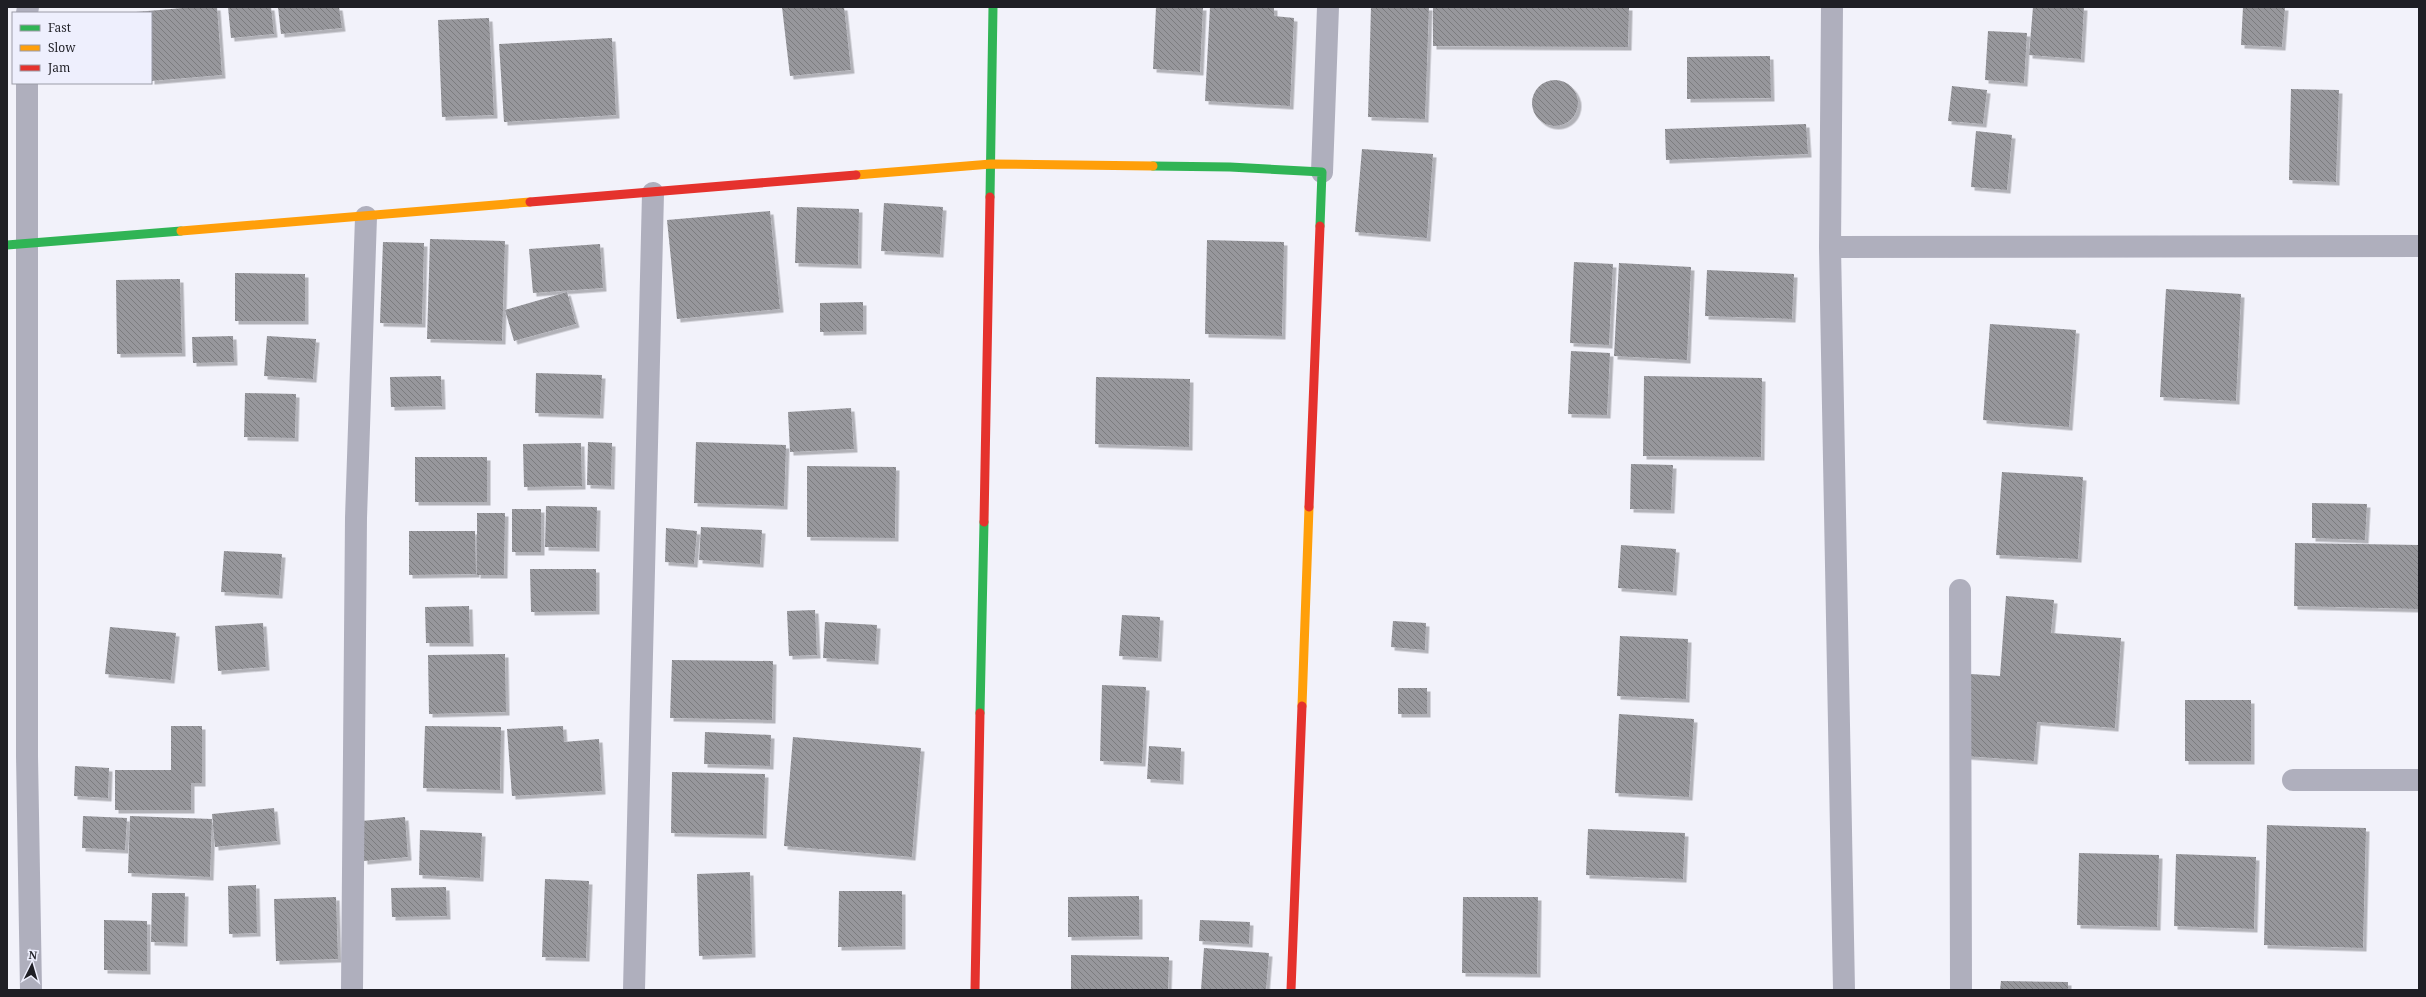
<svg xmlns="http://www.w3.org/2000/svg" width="2426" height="997" font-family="'Noto Serif',serif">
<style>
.building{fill:url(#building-back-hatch);filter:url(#shadow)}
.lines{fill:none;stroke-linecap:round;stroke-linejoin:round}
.street{stroke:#afafbd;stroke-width:22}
.fast{stroke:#30b455;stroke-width:9}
.slow{stroke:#ff9f0a;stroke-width:9}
.jam{stroke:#e5322d;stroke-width:9}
</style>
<defs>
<pattern id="building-back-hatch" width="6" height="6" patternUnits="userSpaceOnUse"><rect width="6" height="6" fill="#97979c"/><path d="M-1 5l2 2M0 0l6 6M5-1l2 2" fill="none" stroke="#7b7b7f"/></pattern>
<filter id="shadow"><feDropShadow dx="3.5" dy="3.5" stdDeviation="0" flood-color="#0004"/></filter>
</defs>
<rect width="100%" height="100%" fill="#f2f2fa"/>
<path class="building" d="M 194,7 L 217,7 L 222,75 L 151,81 L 151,13 L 136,12 Z
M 228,7 L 271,7 L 274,34 L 231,38 Z
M 278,7 L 339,7 L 342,28 L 281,34 Z
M 782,7 L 844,7 L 851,70 L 790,76 Z
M 1156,7 L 1203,7 L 1200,72 L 1153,69 Z
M 1210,7 L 1274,7 L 1274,16 L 1294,18 L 1290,106 L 1205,101 Z
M 1371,7 L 1429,7 L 1425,119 L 1368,117 Z
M 1433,7 L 1629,7 L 1628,47 L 1433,46 Z
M 2033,7 L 2084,7 L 2081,59 L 2029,55 Z
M 2243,7 L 2285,7 L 2282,47 L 2241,45 Z
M 489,18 L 494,115 L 442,117 L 438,20 Z
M 1988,31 L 2027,33 L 2024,83 L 1985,80 Z
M 612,38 L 616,115 L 504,122 L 499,44 Z
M 1770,56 L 1771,98 L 1687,99 L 1687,57 Z
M1532 103a23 23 0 1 1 46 0a23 23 0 1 1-46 0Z
M 1952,86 L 1987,90 L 1983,124 L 1948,121 Z
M 2291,89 L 2339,90 L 2336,182 L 2289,180 Z
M 1806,124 L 1808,154 L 1666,160 L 1665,129 Z
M 1976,131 L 2012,135 L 2007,190 L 1971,187 Z
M 1362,149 L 1433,154 L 1427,238 L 1355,232 Z
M 884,203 L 943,207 L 940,254 L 881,251 Z
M 797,207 L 859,209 L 858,265 L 795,263 Z
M 770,211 L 780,309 L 677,319 L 667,220 Z
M 430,239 L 505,241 L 502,341 L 427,339 Z
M 1207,240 L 1284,242 L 1282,336 L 1205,334 Z
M 383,242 L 424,243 L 422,324 L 380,323 Z
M 600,244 L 603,288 L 533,293 L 529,249 Z
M 1574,262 L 1613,264 L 1609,345 L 1570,343 Z
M 1619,263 L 1691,267 L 1687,360 L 1614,356 Z
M 1707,270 L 1794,274 L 1792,319 L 1705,316 Z
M 235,273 L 305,274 L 305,321 L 235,321 Z
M 180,279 L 182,353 L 117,354 L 116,280 Z
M 2166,289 L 2241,294 L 2236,401 L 2160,397 Z
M 567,292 L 576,324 L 514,341 L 505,310 Z
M 863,302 L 863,331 L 820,332 L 820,303 Z
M 1990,324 L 2076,330 L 2069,427 L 1983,420 Z
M 233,336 L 234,362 L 193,363 L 192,337 Z
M 267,336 L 316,339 L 313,379 L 264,376 Z
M 1571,351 L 1610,353 L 1607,415 L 1568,414 Z
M 536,373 L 602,375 L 600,415 L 535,413 Z
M 441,376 L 442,406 L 391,407 L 390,377 Z
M 1644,376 L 1762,378 L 1761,457 L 1643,456 Z
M 1096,377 L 1190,379 L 1189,447 L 1095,444 Z
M 245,393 L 296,394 L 295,438 L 244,437 Z
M 851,408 L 854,449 L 790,452 L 788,412 Z
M 588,442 L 612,443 L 611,486 L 587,485 Z
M 696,442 L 786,445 L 784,506 L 694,503 Z
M 581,443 L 582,486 L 524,487 L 523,444 Z
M 415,457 L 487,457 L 487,502 L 415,502 Z
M 1631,464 L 1673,465 L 1671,510 L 1630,509 Z
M 807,466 L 896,467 L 895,538 L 807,537 Z
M 2002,472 L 2083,477 L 2078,559 L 1996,555 Z
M 2312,503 L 2367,504 L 2365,540 L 2312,538 Z
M 546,506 L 597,507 L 596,548 L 545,547 Z
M 512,509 L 541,509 L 541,552 L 512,552 Z
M 477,513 L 505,513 L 504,575 L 477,575 Z
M 701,527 L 762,530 L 760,564 L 699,560 Z
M 666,528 L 697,531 L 694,564 L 665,562 Z
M 409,531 L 475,531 L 476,574 L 409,575 Z
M 2295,543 L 2419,545 L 2419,609 L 2294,606 Z
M 1621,545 L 1676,549 L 1673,592 L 1618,588 Z
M 224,551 L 282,554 L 279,595 L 221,592 Z
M 530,569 L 596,569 L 596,611 L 531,612 Z
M 2006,596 L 2054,600 L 2051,633 L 2121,638 L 2115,728 L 2037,722 L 2034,761 L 1965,756 L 1971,674 L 2000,676 Z
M 469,606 L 470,643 L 426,643 L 425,607 Z
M 815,610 L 817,655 L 789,656 L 787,611 Z
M 1122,615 L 1160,617 L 1158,658 L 1119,656 Z
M 1393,621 L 1426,623 L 1425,650 L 1391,647 Z
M 825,622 L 877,625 L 875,661 L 823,658 Z
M 263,623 L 266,667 L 218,671 L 215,626 Z
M 110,627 L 176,633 L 171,680 L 105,674 Z
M 1620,636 L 1688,639 L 1686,699 L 1617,696 Z
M 505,654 L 506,712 L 429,714 L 428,655 Z
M 672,660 L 773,661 L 772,720 L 670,718 Z
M 1102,685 L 1146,687 L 1142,763 L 1100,761 Z
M 1398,688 L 1427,688 L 1427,714 L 1398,714 Z
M 2185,700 L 2251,700 L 2251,761 L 2185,761 Z
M 1619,714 L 1694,719 L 1689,797 L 1615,793 Z
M 171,726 L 202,726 L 202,783 L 191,783 L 191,810 L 115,810 L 115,770 L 171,770 Z
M 425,726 L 501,727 L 500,790 L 423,788 Z
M 563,726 L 564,742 L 599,739 L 602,791 L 512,796 L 507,729 Z
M 705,732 L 771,735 L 770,766 L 704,764 Z
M 793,737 L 921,748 L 912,857 L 784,846 Z
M 1149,746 L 1181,748 L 1180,781 L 1147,779 Z
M 75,766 L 109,768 L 108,798 L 74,796 Z
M 672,772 L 765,774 L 763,835 L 671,833 Z
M 274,808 L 277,841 L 215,847 L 212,814 Z
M 83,816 L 127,818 L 125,850 L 82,848 Z
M 130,816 L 212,819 L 210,877 L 128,873 Z
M 405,817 L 408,857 L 364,861 L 361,821 Z
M 2267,825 L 2366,828 L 2363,948 L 2264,945 Z
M 1588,829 L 1685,833 L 1683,879 L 1586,875 Z
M 420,830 L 482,833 L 480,878 L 419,875 Z
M 2079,853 L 2159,855 L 2157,927 L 2077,925 Z
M 2176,854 L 2256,857 L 2254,929 L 2174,926 Z
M 750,872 L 752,954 L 699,956 L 697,874 Z
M 545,879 L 589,881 L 586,958 L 542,957 Z
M 256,885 L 257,933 L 229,934 L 228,886 Z
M 446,887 L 447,916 L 392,917 L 391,888 Z
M 839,891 L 902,891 L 902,946 L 838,947 Z
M 152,893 L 185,893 L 184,943 L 151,942 Z
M 1139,896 L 1139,936 L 1068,937 L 1068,897 Z
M 336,897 L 338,959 L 276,961 L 274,899 Z
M 1463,897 L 1538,897 L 1537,974 L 1462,973 Z
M 104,920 L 147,921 L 147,971 L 104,970 Z
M 1200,920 L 1250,922 L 1249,944 L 1199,941 Z
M 1204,948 L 1269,953 L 1266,990 L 1201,990 Z
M 1071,955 L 1169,957 L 1168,990 L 1071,990 Z
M 2001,981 L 2068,982 L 2068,990 L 2000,990 Z"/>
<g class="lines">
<path class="street" d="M 1832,7 L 1830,247 L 1844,990
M 27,13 L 28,7
M 27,83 L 27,756 L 31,990
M 1322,172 L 1328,7
M 1830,247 L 2419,246
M 1960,590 L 1961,990
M 2293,780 L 2419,780
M 352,990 L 356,518 L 366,217
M 634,990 L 653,193"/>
<path class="fast" d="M 1153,166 L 1230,167 L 1322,172 L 1320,226
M 990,197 L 993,7
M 7,245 L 181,231
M 980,713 L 984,522"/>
<path class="slow" d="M 856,175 L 991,164 L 1153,166
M 181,231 L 530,202
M 1302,706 L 1309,507"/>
<path class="jam" d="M 530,202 L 856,175
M 1309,507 L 1320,226
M 984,522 L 990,197
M 975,990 L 980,713
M 1291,990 L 1302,706"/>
</g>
<rect width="2426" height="997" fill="none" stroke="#1f1f25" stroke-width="16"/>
<rect x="12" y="12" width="140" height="72" fill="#eeeffd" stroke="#9b9ca7"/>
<rect x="20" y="25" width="20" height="6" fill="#30b455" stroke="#9b9ca7"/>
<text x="48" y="32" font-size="12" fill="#1f1f25">Fast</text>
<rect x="20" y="45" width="20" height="6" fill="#ff9f0a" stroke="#9b9ca7"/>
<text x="48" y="52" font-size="12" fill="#1f1f25">Slow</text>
<rect x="20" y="65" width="20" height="6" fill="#e5322d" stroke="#9b9ca7"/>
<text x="48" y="72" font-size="12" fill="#1f1f25">Jam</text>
<g transform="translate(32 965) rotate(5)" stroke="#eeeffd" stroke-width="3" paint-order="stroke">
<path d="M0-3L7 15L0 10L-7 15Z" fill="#1f1f25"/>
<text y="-6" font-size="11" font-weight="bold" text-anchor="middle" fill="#1f1f25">N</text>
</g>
</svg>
